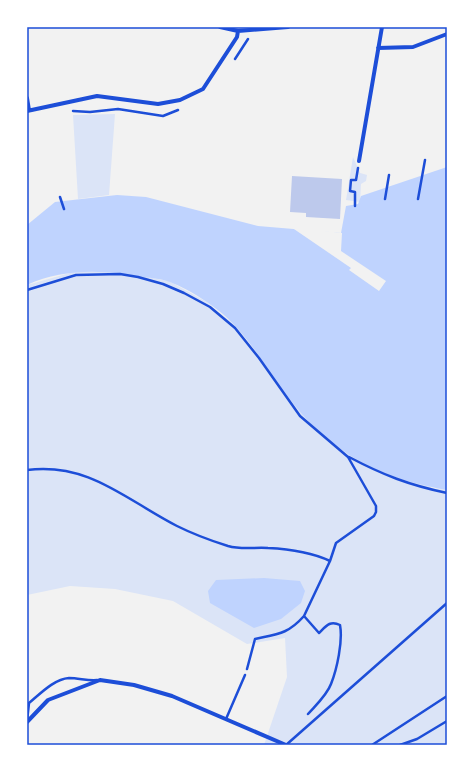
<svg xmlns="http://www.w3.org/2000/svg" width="474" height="772" font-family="'Archivo Narrow',sans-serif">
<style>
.green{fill:#dbe4f7}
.water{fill:#bfd3fe}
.pier{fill:#f2f2f2}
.building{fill:#bdc9ec}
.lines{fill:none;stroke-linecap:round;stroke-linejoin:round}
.path{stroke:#1d4ed8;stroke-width:2.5}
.service{stroke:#1d4ed8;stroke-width:2.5}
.minor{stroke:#1d4ed8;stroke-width:4}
.neatline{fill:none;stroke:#1d4ed8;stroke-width:1.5}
</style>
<rect width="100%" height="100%" fill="#f2f2f2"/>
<path class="green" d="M 115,114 L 109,195 L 78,199 L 73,115 Z
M 353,157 L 360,173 L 367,175 L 366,181 L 361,184 L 360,202 L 346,200 Z
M 77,271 L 116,272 L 169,281 L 205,301 L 236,326 L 257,354 L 432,488 L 447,490 L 447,745 L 264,745 L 287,677 L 285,638 L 247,644 L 173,601 L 115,589 L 70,586 L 27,595 L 27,285 Z"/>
<path class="water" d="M 447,167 L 447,490 C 400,482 357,466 322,434 C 287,404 267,362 237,328 C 222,310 191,290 170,282 C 162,279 151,278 143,277 C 104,270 64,268 27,285 L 27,225 L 55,202 L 117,195 L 146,197 L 258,226 L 341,233 L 346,206 L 358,204 L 361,196 Z
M 264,578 L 300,581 L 305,591 L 301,603 L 281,619 L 254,628 L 210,603 L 208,591 L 216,580 Z"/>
<path class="pier" d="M 291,227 L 342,233 L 341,251 L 386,281 L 379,291 L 349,270 L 351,268 Z"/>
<path class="building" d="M 292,176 L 342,179 L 340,219 L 306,217 L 306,213 L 290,212 Z"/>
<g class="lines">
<path class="path" d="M 235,59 L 248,39
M 73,111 L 90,112 L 118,109 L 163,116 L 178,110
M 60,197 L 64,209
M 385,199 L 389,175
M 418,199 L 425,160
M 355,206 L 355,192 L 350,191 L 351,180 L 356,180 L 358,168
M 27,290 L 76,275 L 120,274 L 138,277 L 163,284 L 184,293 L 210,307 L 235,328 L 259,358 L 300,416 L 348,457 L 376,506 L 376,512 L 374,516 L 336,543 L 330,561 L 304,616 C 288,634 278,634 255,639 L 247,669
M 349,457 C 383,475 409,485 447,493
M 27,470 C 89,462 126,500 177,526 C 193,534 212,541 228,546 C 242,550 254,547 268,548 C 289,549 311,552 330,561
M 304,616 L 319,633 C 326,626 330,620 340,625 C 343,641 337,669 331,684 C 327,695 316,705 308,714
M 400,745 L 417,739 L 447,721"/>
<path class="service" d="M 226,719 L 245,675
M 27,721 L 29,703 C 40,694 54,679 69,678 C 79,678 88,681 97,680
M 286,745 L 447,603
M 372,745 L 447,696"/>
<path class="minor" d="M 220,27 L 238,31 L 288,27
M 378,48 L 413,47 L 447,34
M 27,98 L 29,110
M 27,111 L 97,96 L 158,104 L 180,100 L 203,89 L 237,37 L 238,31
M 359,161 L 382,27
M 27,722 L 48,700 L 100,680 L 134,685 L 172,696 L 286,745"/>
</g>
<rect width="474" height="772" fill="none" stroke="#ffffff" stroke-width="56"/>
<rect x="28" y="28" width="418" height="716" class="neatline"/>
</svg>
